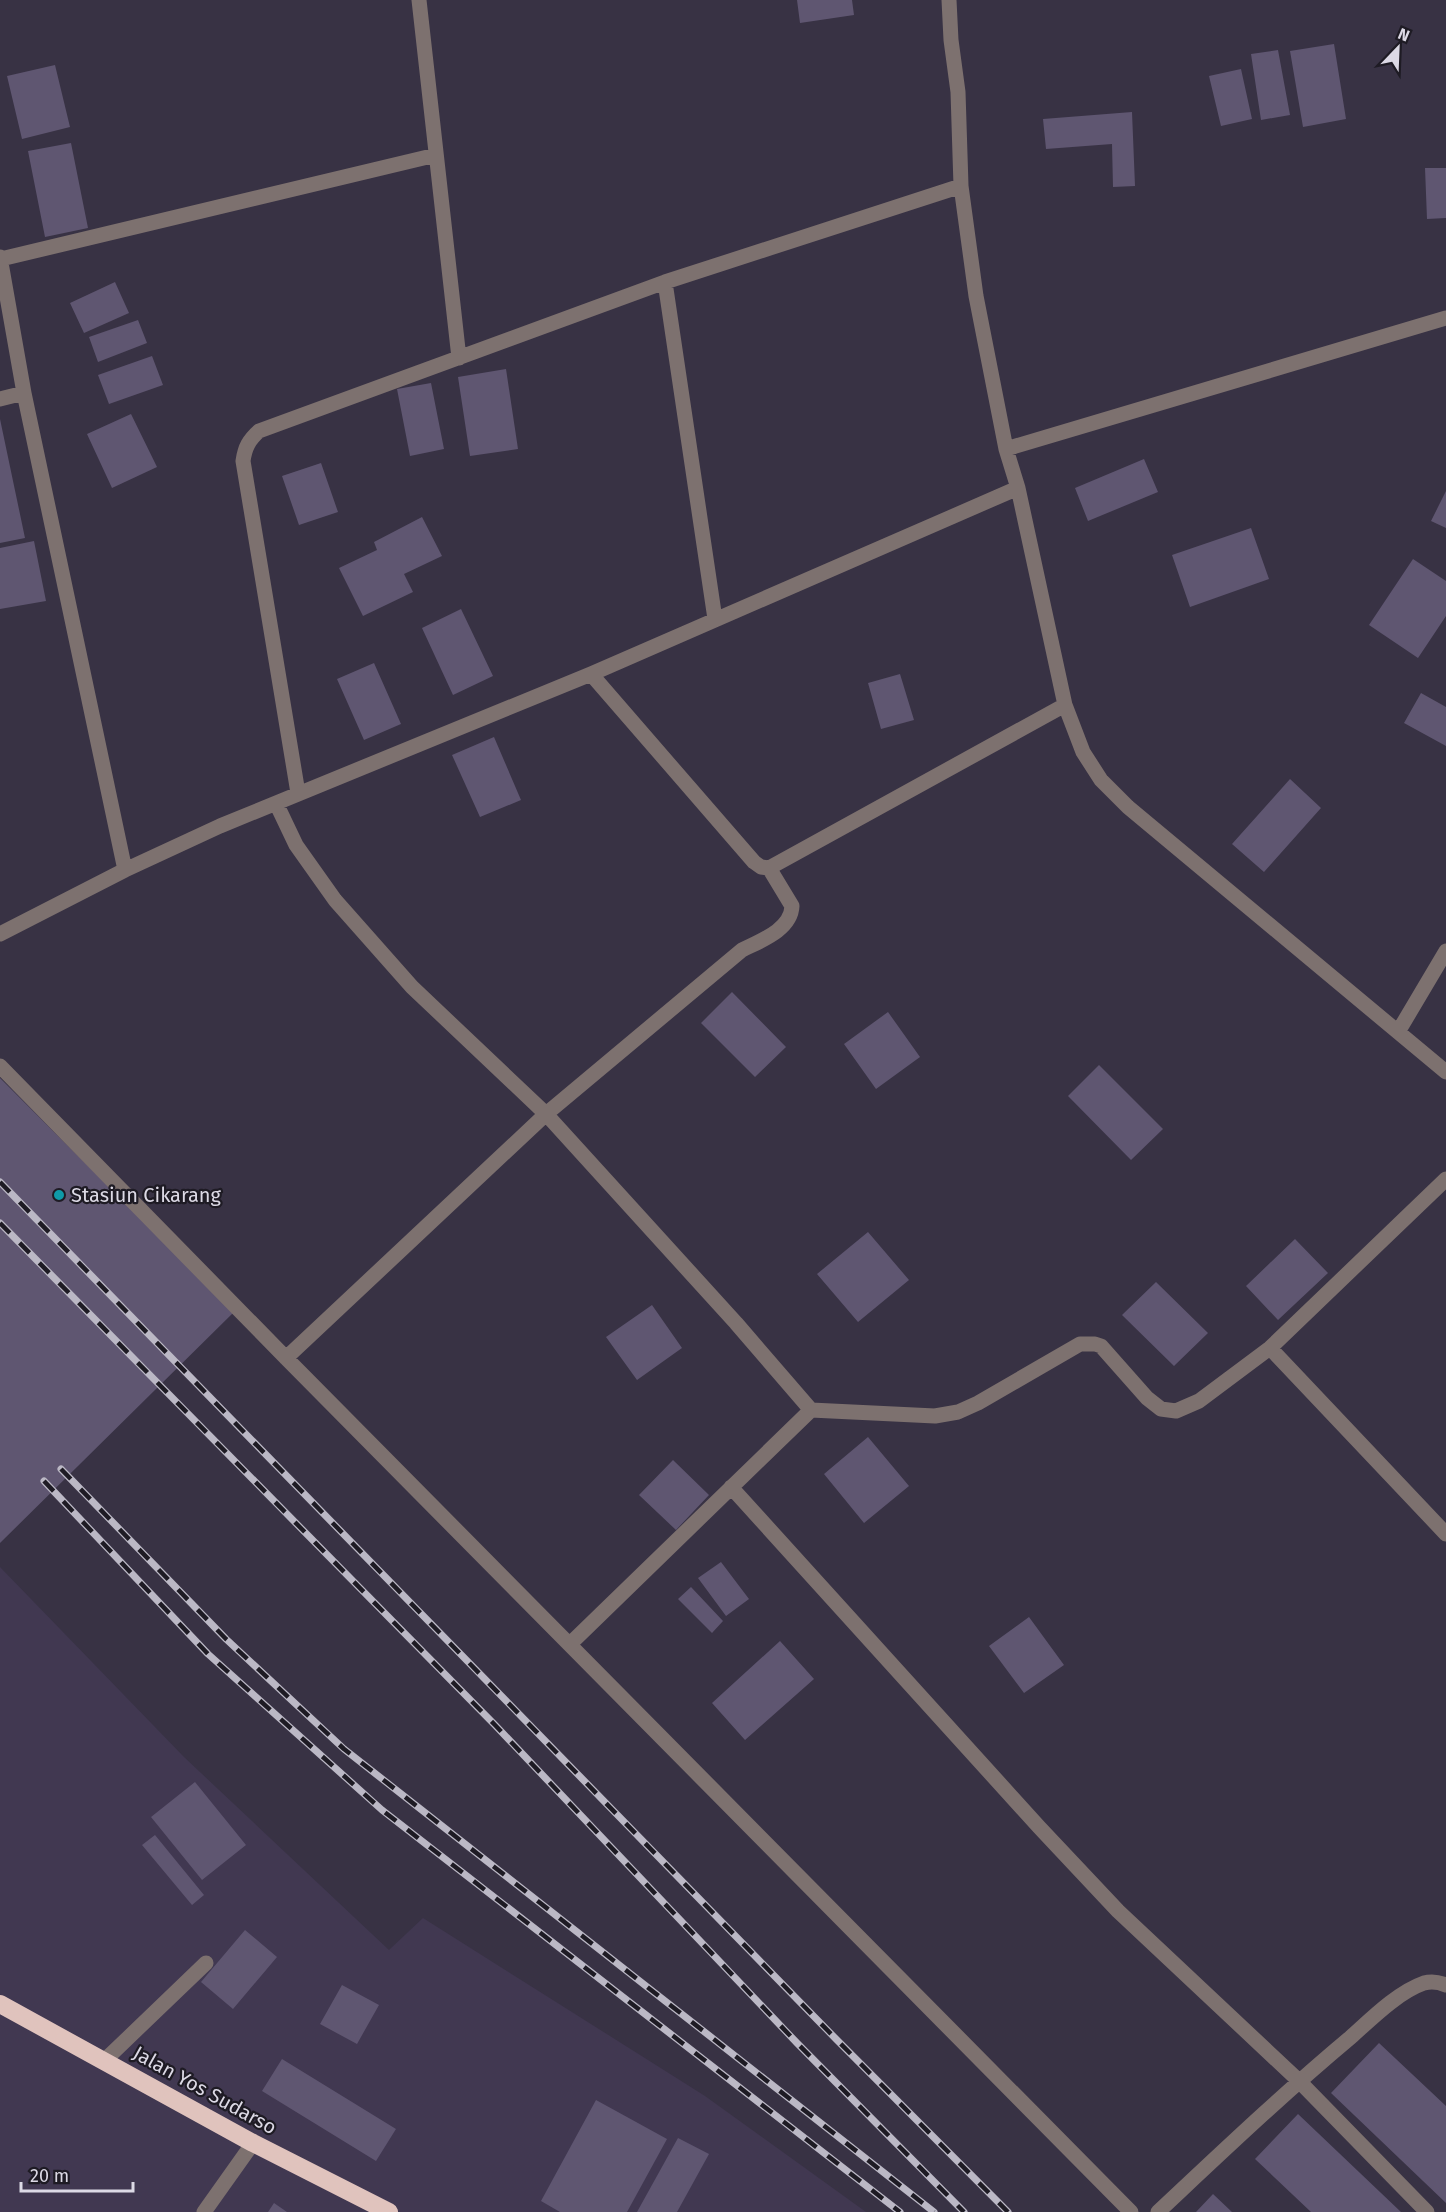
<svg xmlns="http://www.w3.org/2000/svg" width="1446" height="2212" font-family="'Fira Sans',sans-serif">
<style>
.built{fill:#413851}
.building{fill:#5f5671}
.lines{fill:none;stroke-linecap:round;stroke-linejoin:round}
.minor{stroke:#7d716f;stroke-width:15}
.highway{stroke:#e0c3bd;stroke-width:18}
.rail-casing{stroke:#bbb8c5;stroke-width:7}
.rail{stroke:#1e1b24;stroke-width:4.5;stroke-dasharray:14;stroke-linecap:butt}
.culture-dot{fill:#0f9aa8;stroke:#1e1b24;stroke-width:2}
.labels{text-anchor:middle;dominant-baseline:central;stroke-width:4.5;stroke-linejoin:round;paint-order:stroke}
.poi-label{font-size:20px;fill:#dcd9e5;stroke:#1e1b24;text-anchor:start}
.street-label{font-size:20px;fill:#dcd9e5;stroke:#1e1b24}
</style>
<rect width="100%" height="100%" fill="#383244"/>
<path class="built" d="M 0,1567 L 184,1757 L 389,1950 L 423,1918 L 705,2096 L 866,2212 L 0,2212 Z"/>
<path class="building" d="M 797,0 L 852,0 L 854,15 L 800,23 Z
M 1334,44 L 1346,119 L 1303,127 L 1290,51 Z
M 1278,50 L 1290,115 L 1261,120 L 1251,54 Z
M 55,65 L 70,127 L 22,139 L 7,76 Z
M 1241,69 L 1252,119 L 1221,126 L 1209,76 Z
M 1132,112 L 1135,186 L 1113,187 L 1112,144 L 1046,149 L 1043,119 Z
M 71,143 L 88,228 L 45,237 L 28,151 Z
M 1425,168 L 1446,168 L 1446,218 L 1427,219 Z
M 115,282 L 129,313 L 84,333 L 70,303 Z
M 138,320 L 147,343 L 98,362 L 89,337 Z
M 152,356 L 163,385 L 109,404 L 98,375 Z
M 506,369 L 518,449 L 470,456 L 458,377 Z
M 431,383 L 444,449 L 410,456 L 397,389 Z
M 131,414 L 157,467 L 112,488 L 87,434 Z
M 0,419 L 25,538 L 0,543 Z
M 1144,459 L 1158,492 L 1088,521 L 1075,488 Z
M 321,463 L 338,512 L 299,525 L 282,476 Z
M 1446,491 L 1446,528 L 1431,521 Z
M 422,517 L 442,556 L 404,574 L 413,592 L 363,616 L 339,568 L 377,550 L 374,542 Z
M 1251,528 L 1269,579 L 1190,607 L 1172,555 Z
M 34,541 L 46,601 L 0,609 L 0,548 Z
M 1413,559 L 1446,581 L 1446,616 L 1418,658 L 1369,625 Z
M 461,609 L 493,676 L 453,695 L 422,628 Z
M 374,663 L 401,724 L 364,740 L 337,679 Z
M 900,674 L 914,720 L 881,729 L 868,683 Z
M 1421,693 L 1446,707 L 1446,746 L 1404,723 Z
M 494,737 L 521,800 L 480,817 L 452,755 Z
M 1290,779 L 1321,808 L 1264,872 L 1232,844 Z
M 732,992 L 786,1047 L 755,1077 L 701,1023 Z
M 888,1012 L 920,1057 L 876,1089 L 844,1044 Z
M 1099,1065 L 1163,1129 L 1131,1160 L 1068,1096 Z
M 0,1078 L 234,1312 L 0,1543 Z
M 868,1232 L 909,1280 L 858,1322 L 817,1274 Z
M 1295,1239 L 1328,1273 L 1278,1320 L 1246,1286 Z
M 1156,1282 L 1208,1333 L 1174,1366 L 1122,1315 Z
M 652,1305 L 682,1348 L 637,1380 L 606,1337 Z
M 868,1437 L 909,1486 L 864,1523 L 824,1474 Z
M 673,1460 L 709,1495 L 676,1530 L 639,1495 Z
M 721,1562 L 749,1599 L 726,1616 L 698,1578 Z
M 691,1587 L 723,1621 L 712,1633 L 678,1599 Z
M 1029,1617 L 1064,1665 L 1024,1693 L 989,1646 Z
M 780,1641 L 814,1679 L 745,1740 L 712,1703 Z
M 195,1782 L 246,1845 L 202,1880 L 151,1817 Z
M 155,1835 L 204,1895 L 192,1905 L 142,1845 Z
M 245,1930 L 277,1957 L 233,2009 L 201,1982 Z
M 342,1985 L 379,2005 L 357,2044 L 320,2024 Z
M 1379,2043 L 1446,2106 L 1446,2203 L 1331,2093 Z
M 282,2059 L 396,2129 L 376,2161 L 262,2091 Z
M 596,2100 L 667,2139 L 627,2212 L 560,2212 L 541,2201 Z
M 1298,2114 L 1401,2212 L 1311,2212 L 1255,2159 Z
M 678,2138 L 709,2154 L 677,2212 L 637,2212 Z
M 1213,2194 L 1232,2212 L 1196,2212 Z
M 274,2203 L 287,2212 L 268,2212 Z"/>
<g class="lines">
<path class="minor" d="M 419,0 L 459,358
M 949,0 L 951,40 L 958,92 L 961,186 L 976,296 L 1006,449 L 1018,488 L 1065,705 L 1083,752 L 1101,780 L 1128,807 L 1446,1072
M 0,257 L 24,393 L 125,870
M 1,259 L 436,155
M 665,282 L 715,619
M 0,399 L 24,393
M 1006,449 L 1446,318
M 591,674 L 754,862 L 761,867 L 769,868 L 1065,705
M 298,793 L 243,461 C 245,447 249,440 259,431 L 665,282 L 961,186
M 276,803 L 296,845 L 335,900 L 412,987 L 546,1114 L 736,1323 L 811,1410
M 0,934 L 125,870 L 220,826 L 591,674 L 1018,488
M 1398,1032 L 1446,951
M 0,1066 L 286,1358 L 1131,2212
M 1270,1348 L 1446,1534
M 286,1358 L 546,1114 L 742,950 C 760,941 791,930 792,906 L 769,868
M 731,1487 L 1039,1827 L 1118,1911 L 1298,2080 L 1427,2212
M 570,1644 L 811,1410 L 935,1416 L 958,1412 L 978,1403 L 1080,1344 L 1095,1344 L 1101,1346 L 1147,1398 L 1161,1409 L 1176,1411 L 1199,1401 L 1270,1348 L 1446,1179
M 105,2060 L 206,1963
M 204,2212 L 253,2143
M 1158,2212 C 1221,2153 1284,2093 1351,2037 C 1371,2019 1398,1992 1424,1983 C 1431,1981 1439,1982 1446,1985"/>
<path class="highway" d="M 0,2004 L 253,2143 L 389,2212"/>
<g class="rail-casing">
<path id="rail" d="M 0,1182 L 836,2039 L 1008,2212
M 0,1223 L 495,1725 L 797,2043 L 964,2212
M 61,1469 L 226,1639 L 344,1749 L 934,2212
M 44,1481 L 208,1654 L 382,1810 L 900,2212"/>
</g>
<use href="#rail" class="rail"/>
</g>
<circle class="culture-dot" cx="59" cy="1195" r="6"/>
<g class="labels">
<g class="poi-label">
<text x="71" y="1195">Stasiun Cikarang</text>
</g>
<g class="street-label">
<text transform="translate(205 2090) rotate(29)">Jalan Yos Sudarso</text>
</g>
</g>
<g transform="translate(1398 48) rotate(23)" stroke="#1e1b24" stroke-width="4.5" paint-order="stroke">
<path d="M0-4.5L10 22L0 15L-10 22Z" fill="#dcd9e5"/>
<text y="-9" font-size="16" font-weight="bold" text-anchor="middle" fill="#dcd9e5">N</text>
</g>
<path d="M21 2182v9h112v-9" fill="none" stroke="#dcd9e5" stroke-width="3"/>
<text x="30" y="2182" font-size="18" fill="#dcd9e5" stroke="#1e1b24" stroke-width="4.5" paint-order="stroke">20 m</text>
</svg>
